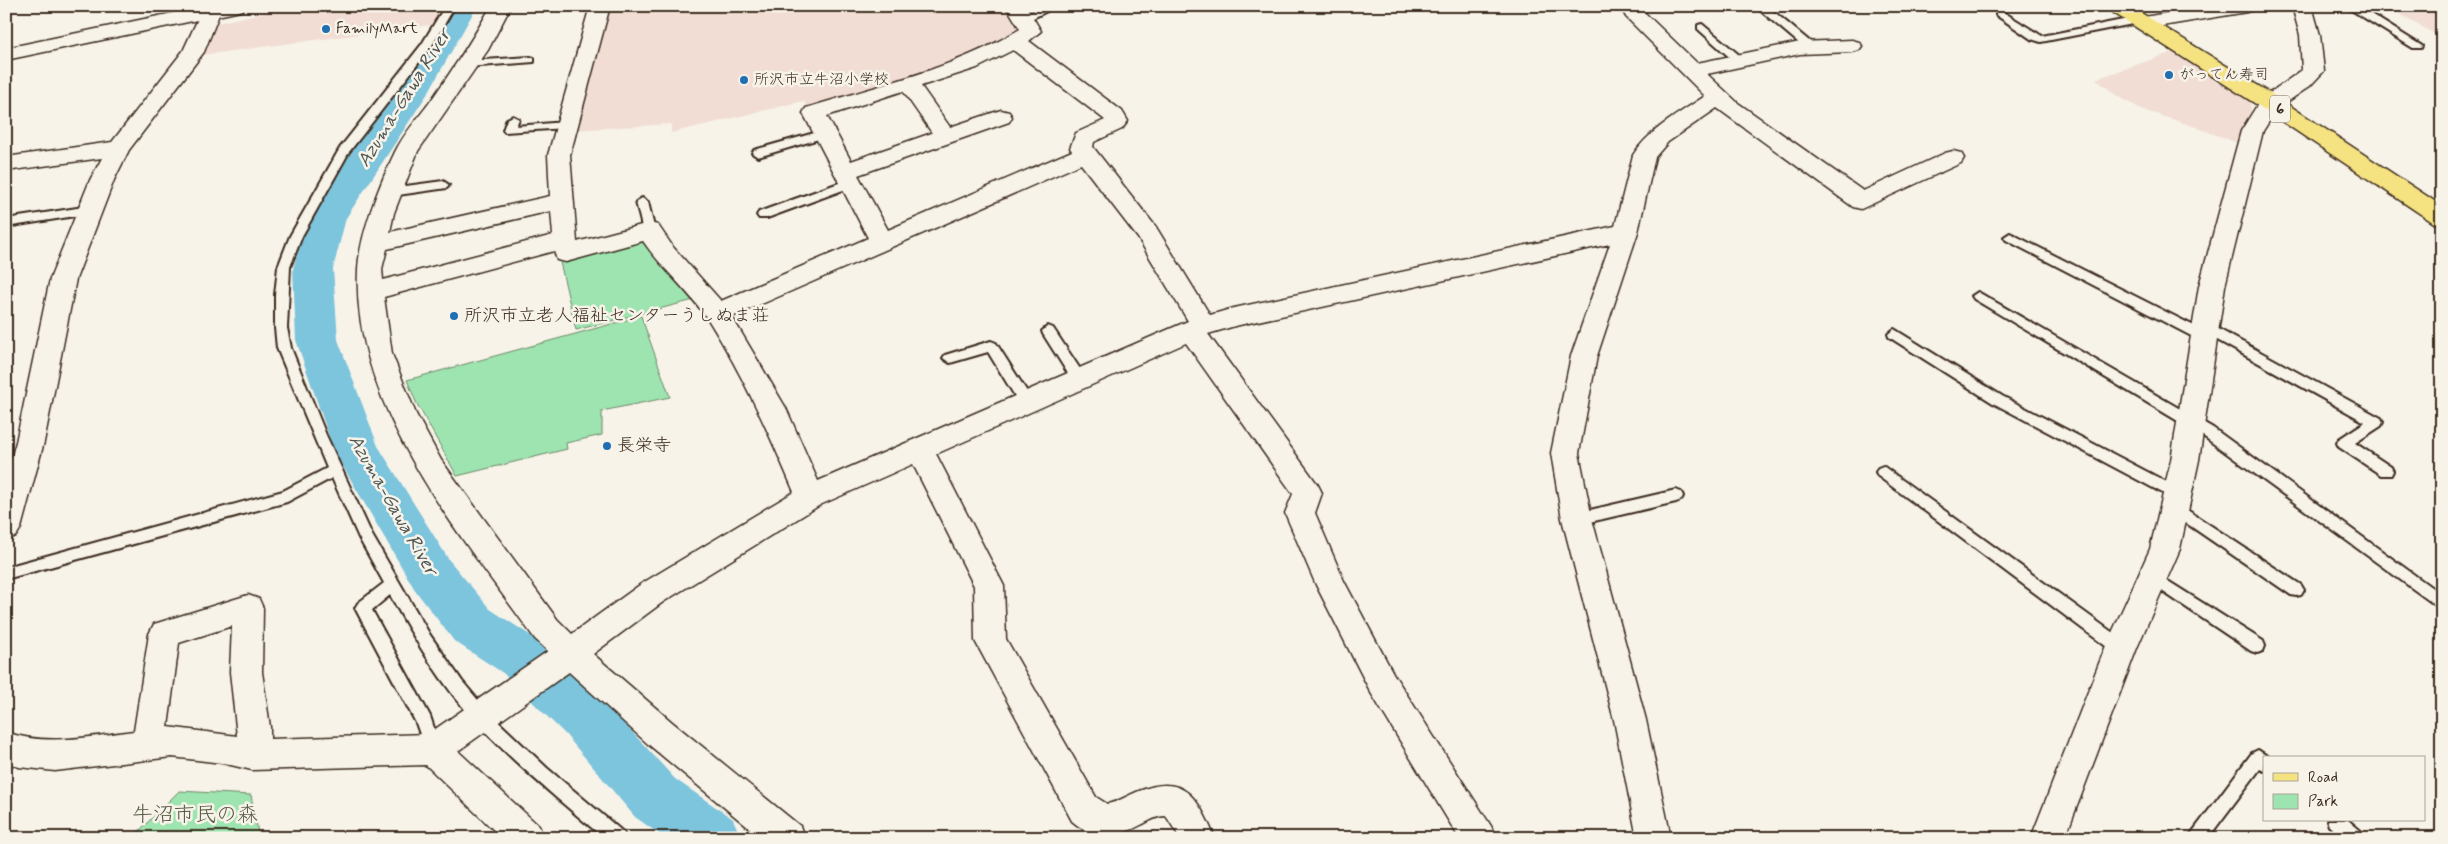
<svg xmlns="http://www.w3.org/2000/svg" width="2448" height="844" font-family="Mynerve,'Klee One',sans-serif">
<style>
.built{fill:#f1ddd4}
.green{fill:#9ee4b0;stroke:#6c8767}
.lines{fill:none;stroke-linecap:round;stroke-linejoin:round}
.river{fill:#7dc4dd;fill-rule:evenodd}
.service-casing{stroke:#3b2a1e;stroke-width:4}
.minor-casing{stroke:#3b2a1e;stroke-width:3}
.tertiary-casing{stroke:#3b2a1e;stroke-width:3}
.primary-casing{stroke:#3b2a1e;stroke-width:3}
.service{fill:#f7f3e8;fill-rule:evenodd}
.minor{fill:#f7f3e8;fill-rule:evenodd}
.tertiary{fill:#f7f3e8;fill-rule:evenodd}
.primary{fill:#f5e382;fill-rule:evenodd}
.poi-dot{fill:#1f6fb2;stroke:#f7f3e8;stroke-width:2}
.labels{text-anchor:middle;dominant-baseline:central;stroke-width:5;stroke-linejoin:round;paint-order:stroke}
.far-poi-label{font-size:15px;fill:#3b2a1e;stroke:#f7f3e8;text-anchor:start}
.shield{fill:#f7f3e8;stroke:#73665b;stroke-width:1}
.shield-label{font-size:16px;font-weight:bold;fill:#3b2a1e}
.poi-label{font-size:18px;fill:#3b2a1e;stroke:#f7f3e8;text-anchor:start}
.water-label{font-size:19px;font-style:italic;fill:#4f5857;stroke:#f7f3e8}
.near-park-label{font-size:21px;fill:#545842;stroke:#f7f3e8}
</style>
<rect width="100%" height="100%" fill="#f7f3e8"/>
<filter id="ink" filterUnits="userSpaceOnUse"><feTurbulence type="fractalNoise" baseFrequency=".02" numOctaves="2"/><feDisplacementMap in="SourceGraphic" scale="10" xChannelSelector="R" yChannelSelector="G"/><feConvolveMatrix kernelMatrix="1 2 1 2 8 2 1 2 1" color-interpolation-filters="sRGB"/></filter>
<g filter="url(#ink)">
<path class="built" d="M 294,6 L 446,6 L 438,24 L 201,55 L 217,23 Z
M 611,6 L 1004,6 L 1020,33 L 967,60 L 808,108 L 803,101 L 671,133 L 671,124 L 574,130 Z
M 2385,6 L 2442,6 L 2442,38 Z
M 2173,52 L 2250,100 L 2251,112 L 2244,124 L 2243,145 L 2193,126 L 2143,110 L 2116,95 L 2096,79 Z"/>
<path class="green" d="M 632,241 L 644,242 L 694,300 L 576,330 L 560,262 Z
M 641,316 L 670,397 L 602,411 L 602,435 L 566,443 L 567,449 L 457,476 L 416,402 L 407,380 Z
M 179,791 L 251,795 L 259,838 L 132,838 Z"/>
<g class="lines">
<path class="river" d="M 444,6 L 477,6 L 428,93 L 346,218 L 333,269 L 338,340 L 378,446 L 449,560 L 490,609 L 539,641 L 603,700 L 675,779 L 733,819 L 741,838 L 665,838 L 635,817 L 565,734 L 503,673 L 454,641 L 415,590 L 334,451 L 296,340 L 293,269 L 307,217 L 392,93 Z"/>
<g class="service-casing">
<path id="service" d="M 445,6 L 455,6 L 431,47 L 349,152 L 302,236 L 290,267 L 287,328 L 291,348 L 326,435 L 372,535 L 430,635 L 462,681 L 488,712 L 547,768 L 623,832 L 626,838 L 604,838 C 560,801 515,764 476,722 C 441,684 415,640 390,595 L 372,610 L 430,716 L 441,749 L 439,754 L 433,757 L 427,754 L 416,723 L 355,608 L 358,603 L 384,583 L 359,538 L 332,478 L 287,502 L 6,579 L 6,567 L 283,491 L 327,468 L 277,348 L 275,328 L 275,295 L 278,267 L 290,236 L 340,148 L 422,44 Z
M 1043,6 L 1057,6 L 1027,21 L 1023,22 L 1018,19 Z
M 1755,6 L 1767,6 L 1814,45 L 1814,49 L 1806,49 Z
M 2125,6 L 2143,6 L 2127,12 L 2119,12 L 2119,8 Z
M 2345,6 L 2358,6 L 2422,46 L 2421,48 L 2413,48 Z
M 2000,10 L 2042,36 L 2138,17 L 2143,20 L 2138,23 L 2041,42 L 2031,39 L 1996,15 L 1996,11 Z
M 1702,24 L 1744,59 L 1744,63 L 1736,63 L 1698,29 L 1698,25 Z
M 530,57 L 534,58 L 534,62 L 467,67 L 462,64 L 467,61 Z
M 513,116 L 519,119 L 516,126 L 565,122 L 571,125 L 565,128 L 505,132 L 503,130 L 507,119 Z
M 825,130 L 829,132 L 829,136 L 758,157 L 752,153 L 754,150 Z
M 850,179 L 854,180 L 854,186 L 767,218 L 759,218 L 757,215 L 759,212 Z
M 443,181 L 449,185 L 447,188 L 391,196 L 385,192 L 391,188 Z
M 642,198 L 648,202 L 655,231 L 649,235 L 643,231 L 636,202 Z
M 90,206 L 96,210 L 94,213 L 6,227 L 6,219 Z
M 2010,233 L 2200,329 L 2201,325 L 2211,325 L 2381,418 L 2383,422 L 2381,426 L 2355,443 L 2391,467 L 2393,471 L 2391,475 L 2381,475 L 2339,447 L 2337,443 L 2339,439 L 2365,422 L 2210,336 L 2209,340 L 2199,340 L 2006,240 L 2004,237 Z
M 1978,292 L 2213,428 L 2442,595 L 2442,610 L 2203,436 L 1974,299 L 1972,296 Z
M 1048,326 L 1053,328 L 1084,375 L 1086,379 L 1084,383 L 1074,383 L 1043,334 L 1042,331 Z
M 1894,329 L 2002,396 L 2182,490 L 2184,494 L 2182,498 L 2172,498 L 1993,403 L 1889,337 L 1888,334 Z
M 991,341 L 996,343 L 1031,398 L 1033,402 L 1031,406 L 1021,406 L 988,352 L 950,363 L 943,358 L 945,355 Z
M 1883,466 L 2127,643 L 2129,648 L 2127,653 L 2121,655 L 2115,653 L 1878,476 L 1876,472 L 1878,468 Z
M 1676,490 L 1681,492 L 1683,496 L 1681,500 L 1676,502 L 1577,525 L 1572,523 L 1570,519 L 1572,515 L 1577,513 Z
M 2175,502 L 2301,585 L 2304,590 L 2301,595 L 2296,596 L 2291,595 L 2170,512 L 2168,508 L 2170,504 Z
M 2152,571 L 2263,641 L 2265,646 L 2263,651 L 2257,653 L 2251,651 L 2147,581 L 2144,577 L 2147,573 Z
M 2258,750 L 2270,758 L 2264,758 L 2264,771 L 2260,769 L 2208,838 L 2188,838 L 2252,753 Z
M 2327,820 L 2348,820 L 2362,832 L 2365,838 L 2343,838 L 2329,826 Z"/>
</g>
<g class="minor-casing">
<path id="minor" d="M 211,6 L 217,8 L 220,12 L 204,52 L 129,150 L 114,180 L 76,279 L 44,442 L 21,528 L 16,536 L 6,540 L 6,476 L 16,442 L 50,279 L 90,180 L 102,158 L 6,171 L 6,157 L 112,142 L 183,51 L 203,8 Z
M 491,6 L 511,6 L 488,50 L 418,151 L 394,213 L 390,232 L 550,196 L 548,155 L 590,6 L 610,6 L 570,155 L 577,242 L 649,223 L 658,225 L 673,247 L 721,301 L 868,238 L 803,113 L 806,108 C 876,86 957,68 1020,29 L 1006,6 L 1026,6 L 1041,31 L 1029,41 L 1122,111 L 1128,121 L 1122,129 L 1094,142 L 1093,147 L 1156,227 L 1210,315 L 1234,308 L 1615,226 L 1633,155 C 1650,129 1680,113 1705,96 L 1626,17 L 1622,9 L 1624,6 L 1648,6 L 1643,11 L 1697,63 L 1800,42 L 1852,40 L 1859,42 L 1862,46 L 1859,50 L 1852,52 L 1800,54 L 1707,74 L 1738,103 L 1863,191 L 1945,153 L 1953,151 L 1961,153 L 1964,158 L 1961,163 L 1861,209 L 1853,207 L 1717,108 L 1668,142 L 1655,157 L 1638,232 L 1597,356 L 1579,453 L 1592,519 L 1646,720 L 1671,838 L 1637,838 L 1614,720 L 1562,519 L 1551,453 L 1571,356 L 1610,244 L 1235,326 L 1208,334 L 1318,485 L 1322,493 L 1315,513 L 1344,581 L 1393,673 L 1491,826 L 1496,838 L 1459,838 L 1371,693 L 1316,585 L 1285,513 L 1293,494 L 1186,343 L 936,454 L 1004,586 L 1006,639 L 1096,797 L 1107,804 C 1119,802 1128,795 1139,791 C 1185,772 1199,800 1215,838 L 1180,838 L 1166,816 C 1156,816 1149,821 1141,825 C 1113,839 1097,842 1072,821 L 975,641 L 974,586 L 913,464 L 820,505 L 663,602 L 593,654 L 672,722 L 800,826 L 805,838 L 761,838 L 648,744 L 569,672 L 458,751 L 539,826 L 544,838 L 502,838 L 426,765 L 252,770 L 222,763 L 172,757 L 55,771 L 19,767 L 6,762 L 6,732 C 47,747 92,736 134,731 L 149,634 L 154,624 L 248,595 L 259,599 L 263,608 L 262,672 L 270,727 L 270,739 L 428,734 L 548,651 L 535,639 C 460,534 351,407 358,270 C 359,236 380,183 395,152 C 404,133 420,116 432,99 C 453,69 473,39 491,6 ZM 1013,50 L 1105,120 L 1076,133 L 1070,148 L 1072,151 L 888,230 L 858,175 L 1009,122 L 1012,117 L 1009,112 L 1001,110 L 950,127 L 921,86 L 977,68 ZM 903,91 L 932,133 L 851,161 L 827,116 ZM 1081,164 L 1138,238 L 1188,321 L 818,481 L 786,408 L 732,317 ZM 551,211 L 553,235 L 383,280 L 382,269 L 387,249 ZM 643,241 C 662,269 691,293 709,321 C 743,375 769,433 794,492 L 641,584 L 572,634 L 557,619 L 441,460 L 416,414 L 392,354 L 384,297 L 554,251 L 557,260 L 566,262 ZM 232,626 L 230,672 L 237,736 L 168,727 L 179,643 Z
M 2208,6 L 2257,6 L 2254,10 L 2247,12 L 2144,29 L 2137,27 L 2134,23 L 2137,19 L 2144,17 Z
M 2292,6 L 2312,6 L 2320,35 L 2324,71 L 2310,86 L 2277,109 L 2263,131 L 2225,286 L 2199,460 L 2180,549 L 2137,648 L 2065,838 L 2031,838 L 2105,648 L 2150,549 L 2171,460 L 2199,286 L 2241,131 L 2261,99 L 2302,70 L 2300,35 Z"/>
</g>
<g class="tertiary-casing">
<path id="tertiary" d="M 206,6 L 246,6 L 243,10 L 236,12 L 6,60 L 6,48 Z"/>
</g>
<g class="primary-casing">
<path id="primary" d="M 2106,6 L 2130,6 L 2278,98 L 2442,206 L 2442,225 L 2434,223 L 2262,108 L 2109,10 Z"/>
</g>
<use href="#service" class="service"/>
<use href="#minor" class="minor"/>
<use href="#tertiary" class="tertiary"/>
<use href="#primary" class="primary"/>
</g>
</g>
<g class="poi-dot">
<circle cx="326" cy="29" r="5"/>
<circle cx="2169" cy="75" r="5"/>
<circle cx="744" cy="80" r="5"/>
<circle cx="454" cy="316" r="5"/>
<circle cx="607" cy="446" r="5"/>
</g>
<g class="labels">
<g class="far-poi-label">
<text x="336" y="29">FamilyMart</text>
<text x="2179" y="75">がってん寿司</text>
<text x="754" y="80">所沢市立牛沼小学校</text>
</g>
<rect class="shield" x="2270" y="95.5" width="20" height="27" rx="4"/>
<g class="shield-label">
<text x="2280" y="109">6</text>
</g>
<g class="poi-label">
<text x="464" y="316">所沢市立老人福祉センターうしぬま荘</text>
<text x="617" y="446">長栄寺</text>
</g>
<g class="water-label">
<text transform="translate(404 98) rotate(-58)">Azuma-Gawa River</text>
<text transform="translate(393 505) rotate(60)">Azuma-Gawa River</text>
</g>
<g class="near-park-label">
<text x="195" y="815">牛沼市民の森</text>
</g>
</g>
<rect width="2448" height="844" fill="none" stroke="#f7f3e8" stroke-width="25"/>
<rect x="12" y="12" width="2423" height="819" fill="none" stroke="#3b2a1e" stroke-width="2" filter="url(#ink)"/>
<rect x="2263" y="756" width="162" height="65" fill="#f7f3e8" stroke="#aca397"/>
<rect x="2273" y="773" width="25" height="8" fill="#f5e382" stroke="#aca397"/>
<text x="2308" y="782" font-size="15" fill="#3b2a1e">Road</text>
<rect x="2273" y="794" width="25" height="15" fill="#9ee4b0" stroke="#aca397"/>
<text x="2308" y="806" font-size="15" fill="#3b2a1e">Park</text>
</svg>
